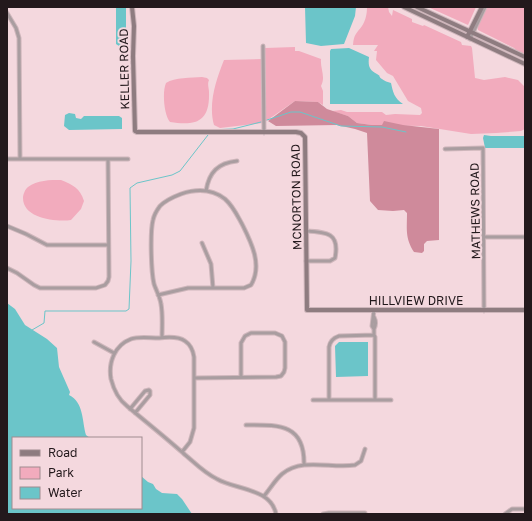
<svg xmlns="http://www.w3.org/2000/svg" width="532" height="521" font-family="'Golos Text',sans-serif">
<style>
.green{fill:#f2abbd}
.forest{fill:#cf8a9b}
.water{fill:#6bc5c9}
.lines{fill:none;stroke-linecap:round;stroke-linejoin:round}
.stream{stroke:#6bc5c9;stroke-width:1}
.street-casing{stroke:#ceb6bb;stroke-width:5}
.secondary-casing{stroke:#ceb6bb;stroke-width:6}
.street{stroke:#a99da0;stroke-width:3}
.secondary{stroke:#8e7c80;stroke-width:4}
.labels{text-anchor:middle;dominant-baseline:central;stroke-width:4;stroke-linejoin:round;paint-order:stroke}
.street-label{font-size:12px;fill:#23191c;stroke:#f4d8de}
</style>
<rect width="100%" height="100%" fill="#f4d8de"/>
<path class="green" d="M 367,7 L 388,7 L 389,12 L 392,16 L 393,10 L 412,19 L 412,22 L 423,26 L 424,25 L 461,42 L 462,45 L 471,46 L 472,48 L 475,78 L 484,80 L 505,77 L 518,80 L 525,87 L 525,129 L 521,131 L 496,133 L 471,134 L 421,126 L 372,125 L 357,123 L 348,116 L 332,111 L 341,110 L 347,112 L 382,112 L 386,115 L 395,114 L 420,115 L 422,113 L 421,108 L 408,101 L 393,76 L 387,73 L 376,60 L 377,51 L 374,51 L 378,45 L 353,45 C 354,34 356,34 362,26 C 366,20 367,13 367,7 Z
M 428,7 L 476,7 L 468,25 Z
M 487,7 L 525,7 L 525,55 L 518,52 L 514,48 L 478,30 L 478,26 Z
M 295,47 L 295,51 L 299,51 L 321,59 C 320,68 326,77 321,86 L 323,91 L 323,105 L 318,102 L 295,101 L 266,121 L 265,48 Z
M 262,59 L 263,123 L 220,128 L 214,125 C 208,104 216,80 224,60 Z
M 202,77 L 207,78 L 209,80 C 207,84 209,88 209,92 C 210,122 196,126 170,122 C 164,115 162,92 166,83 C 175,77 191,78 202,77 Z
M 61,180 C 73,185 80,188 84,201 L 81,209 L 71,220 C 57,222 23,219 23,198 C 23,195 25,189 28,187 C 37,180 50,180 61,180 Z"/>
<path class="forest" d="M 295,101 L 318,102 L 327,109 L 348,116 L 357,123 L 372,125 L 382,125 L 384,121 L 403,125 L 439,129 L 439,240 L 427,241 L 424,244 L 424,251 L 422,253 L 414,252 C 405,238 407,229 407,213 L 404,210 L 393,211 L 378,210 L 370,201 L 367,133 L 355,129 L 337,125 L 276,126 L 268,121 Z"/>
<path class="water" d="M 116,7 L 126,7 L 126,45 L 119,46 L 116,44 Z
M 305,7 L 356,7 L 355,16 L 344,44 L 321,46 L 306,43 Z
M 349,48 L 369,57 C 368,66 369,70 377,74 C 382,77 377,75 382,79 C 384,81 388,82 391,83 C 393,92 394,98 403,104 L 330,104 L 330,51 L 331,49 Z
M 69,113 L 75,114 L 76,118 L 81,119 L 84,116 L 119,116 L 122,118 L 122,129 L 69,130 L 64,126 L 65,115 Z
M 484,135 L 491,136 L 525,136 L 525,148 L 485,148 L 483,138 Z
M 7,303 L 15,309 L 25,325 L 47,339 L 57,348 L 59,367 L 70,392 L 69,395 C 84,402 82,422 86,435 L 90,438 L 13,438 L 13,508 L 141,508 L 141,476 L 148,482 L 153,484 L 156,489 L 162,493 L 177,494 L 182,499 L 192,514 L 7,514 Z
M 339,342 L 368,342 L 368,376 L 336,377 L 335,346 Z"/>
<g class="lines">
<path class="stream" d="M 267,120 L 291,112 L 300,112 L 341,126 L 382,127 L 406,132
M 209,130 L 233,129 L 261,122
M 32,330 L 44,323 L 45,311 L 126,311 L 129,309 L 131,261 L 130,188 L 137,183 L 172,175 L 180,171 L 208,135"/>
<g class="street-casing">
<path id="street" d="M 7,13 L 16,28 L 19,38 L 20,159
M 470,39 L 485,7
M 263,46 L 264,133
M 445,149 L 483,148 L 484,311
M 7,159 L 128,159
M 206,191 C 209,172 218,163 237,161
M 7,226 L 26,234 L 47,245 L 108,245
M 306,231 C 327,232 340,233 335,258 L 330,261 L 306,261
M 484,237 L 525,237
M 202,243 L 211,264 L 213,288
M 7,268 L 17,273 L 34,285 L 40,288 L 96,288 L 105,285 L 108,281 L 109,277 L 108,159
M 158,295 L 188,288 L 244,288 L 251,285 C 263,265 251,242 242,224 C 237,215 233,206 225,199 C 212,189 196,189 181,194 C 173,197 166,200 160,206 C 157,210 154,215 153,220 C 150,232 151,271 154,284 C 156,290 160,297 161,304 C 163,315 162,326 162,337
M 374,317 C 376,321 376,325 374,329
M 374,335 L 375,337 L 375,400
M 94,342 L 114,353
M 194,378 L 276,377 L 281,376 L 284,372 L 285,368 L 285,342 L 282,336 L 275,333 L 251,333 L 245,336 L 241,343 L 241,377
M 313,400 L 391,400
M 329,400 L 329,347 C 330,341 333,338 339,336 L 374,335 L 374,329 L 372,326 L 374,310
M 130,409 L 145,391 L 149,390 L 150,391 L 150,395 L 135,413
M 246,425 C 278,425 305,423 304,465
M 182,452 L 190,442 L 194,428 L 194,357 C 193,350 191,345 185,341 C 178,336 167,337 159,338 C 150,338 139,336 131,339 C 115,345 108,362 111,379 C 114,391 118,399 127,406 C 146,422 165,437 183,453 C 194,462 204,473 217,479 C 236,490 271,488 276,514
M 264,496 C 270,489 275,480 282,474 C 303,457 331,469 355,465 L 361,461 L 365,449
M 323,514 L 329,513 L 365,513
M 505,514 L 512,509 L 525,509"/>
</g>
<g class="secondary-casing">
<path id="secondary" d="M 132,7 L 134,26 L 133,56 L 135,131 L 137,132 L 296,132 L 301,133 L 305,137 L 307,310 L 525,310
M 404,7 L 525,64
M 417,7 L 525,57
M 467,37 L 482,7"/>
</g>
<use href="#street" class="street"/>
<use href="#secondary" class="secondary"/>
</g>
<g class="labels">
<g class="street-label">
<text transform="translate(124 69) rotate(-91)">KELLER ROAD</text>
<text transform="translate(296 197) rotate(-91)">MCNORTON ROAD</text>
<text transform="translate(475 211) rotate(-91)">MATHEWS ROAD</text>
<text x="416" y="300">HILLVIEW DRIVE</text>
</g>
</g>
<rect width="532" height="521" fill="none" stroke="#23191c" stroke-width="16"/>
<rect x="12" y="437" width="130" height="72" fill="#f4d8de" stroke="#a08c90"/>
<rect x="20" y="450" width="20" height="6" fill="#8e7c80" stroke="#a08c90"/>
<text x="48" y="457" font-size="12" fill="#23191c">Road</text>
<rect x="20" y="467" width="20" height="12" fill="#f2abbd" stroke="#a08c90"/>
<text x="48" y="477" font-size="12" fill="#23191c">Park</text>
<rect x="20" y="487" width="20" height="12" fill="#6bc5c9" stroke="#a08c90"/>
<text x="48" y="497" font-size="12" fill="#23191c">Water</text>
</svg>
